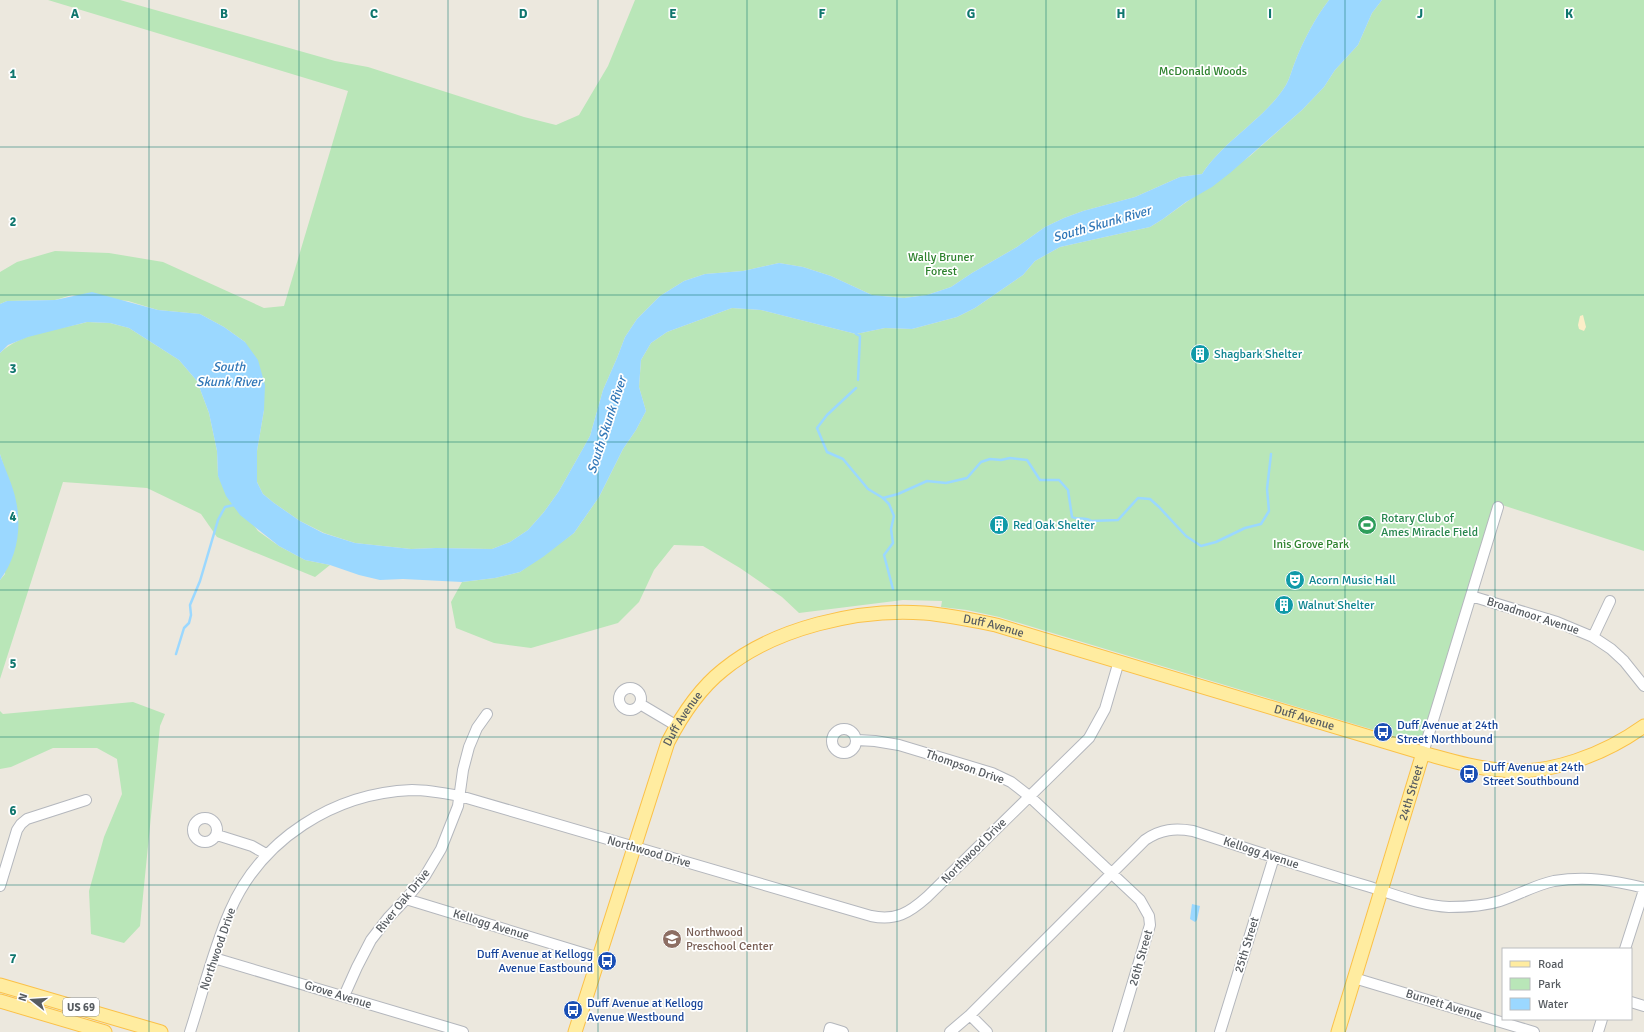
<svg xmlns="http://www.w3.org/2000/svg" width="1644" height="1032" font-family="Signika,sans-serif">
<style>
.green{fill:#b9e6b8}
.sand{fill:#fceec8}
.water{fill:#9bd8ff}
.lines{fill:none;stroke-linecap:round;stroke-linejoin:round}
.stream{stroke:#9bd8ff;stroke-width:2.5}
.minor-casing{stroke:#b4b7bd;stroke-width:12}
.major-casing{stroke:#fbc148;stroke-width:15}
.minor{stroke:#fff;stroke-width:10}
.major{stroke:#ffeca0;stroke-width:13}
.grid{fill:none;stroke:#0f766e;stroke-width:1;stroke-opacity:0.55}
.labels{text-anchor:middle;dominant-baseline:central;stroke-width:3.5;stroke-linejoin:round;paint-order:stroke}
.shield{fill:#fff;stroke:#898d90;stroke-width:1}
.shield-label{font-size:11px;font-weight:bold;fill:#575c61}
.park-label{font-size:12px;fill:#2e822e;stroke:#fff}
.culture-label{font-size:12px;fill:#0d838f;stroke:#fff;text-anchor:start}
.leisure-label{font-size:12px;fill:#27864d;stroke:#fff;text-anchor:start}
.street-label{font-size:12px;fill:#575c61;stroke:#fff}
.transit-label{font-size:12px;fill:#164399;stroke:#fff;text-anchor:start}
.education-label{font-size:12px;fill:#785e54;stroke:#fff;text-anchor:start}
.water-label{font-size:13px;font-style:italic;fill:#3278b8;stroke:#fff}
.grid-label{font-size:13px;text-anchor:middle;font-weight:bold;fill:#0f766e;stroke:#fff;stroke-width:3.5;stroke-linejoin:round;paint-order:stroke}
</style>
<rect width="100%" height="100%" fill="#ece8de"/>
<path class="green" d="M 48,0 L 120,0 L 335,61 L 368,67 L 524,117 L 556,125 L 579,115 L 608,66 L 635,0 L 1329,0 C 1315,18 1303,41 1295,62 C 1292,69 1290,78 1286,85 C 1264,120 1225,139 1202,174 L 1180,177 L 1135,197 L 1083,211 L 1064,218 L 1045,227 L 1017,247 L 972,273 L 951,287 L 927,295 L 904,298 L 872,295 L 831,276 L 803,267 L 779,263 L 743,271 L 705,274 L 684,281 L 660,296 L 637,319 L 625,337 L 617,358 L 603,390 L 590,436 L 559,491 L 544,512 L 528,530 L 510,542 L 492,549 L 436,548 L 411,549 L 355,543 L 324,533 L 300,521 L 274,503 L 263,494 L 257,482 L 257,451 L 264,410 L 245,342 L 224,327 L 200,314 L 158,310 L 128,301 L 72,295 L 55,300 L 7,301 L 0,304 L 0,272 L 17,262 L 55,251 L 109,253 L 163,262 L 264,308 L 284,306 L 348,91 Z
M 1382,0 L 1644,0 L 1644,551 L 1496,503 L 1422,737 L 1419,741 L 1414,742 L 999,617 L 967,610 L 941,607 L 942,601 L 903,600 L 799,613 L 782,597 L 740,568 L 703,546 L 674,545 L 654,570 L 639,602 L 618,623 L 531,648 L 494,643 L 456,628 L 451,602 L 462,582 L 495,578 L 520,572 L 574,533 L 599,497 L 623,449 L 636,430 L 646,411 L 639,387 L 641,360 L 651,343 L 667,332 L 732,308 L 761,310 L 856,334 L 885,328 L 912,329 L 957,317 L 975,308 L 1023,275 L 1035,261 L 1060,247 L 1150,227 L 1163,219 L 1250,156 L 1302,110 L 1324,87 L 1335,70 L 1358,45 L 1372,13 Z
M 87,322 L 110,323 L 129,328 L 179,360 L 197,381 L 209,413 L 217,451 L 218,476 L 258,531 L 279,546 L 305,560 L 330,565 L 315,577 L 217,537 L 201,514 L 147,488 L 63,482 L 0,679 L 0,580 L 5,574 L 4,467 L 0,454 L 0,353 C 22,332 58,330 87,322 Z
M 133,702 L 165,714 L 160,726 L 140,926 L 124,943 L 91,934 L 89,891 L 104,837 L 122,794 L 117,759 L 97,748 L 53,748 L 11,767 L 0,769 L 0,711 L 3,714 Z"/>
<path class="sand" d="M 1583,315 L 1586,327 L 1584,331 L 1579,329 L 1578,325 L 1580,316 Z"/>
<path class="water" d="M 1329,0 L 1382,0 L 1372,13 L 1358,45 L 1335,70 L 1324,87 L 1302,110 L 1230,173 L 1212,187 L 1186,202 L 1163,219 L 1150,227 L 1060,247 L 1035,261 L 1023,275 L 975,308 L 957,317 L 912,329 L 885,328 L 856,334 L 761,310 L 732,308 L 667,332 L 651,343 L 641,360 L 639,387 L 646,411 L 636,430 L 623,449 L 599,497 L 574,533 L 543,557 L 520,572 L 495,578 L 462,582 L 403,579 L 380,580 L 359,575 L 330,565 L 305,560 L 279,546 L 240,515 L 226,496 L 218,476 L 217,451 L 209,413 L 197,381 L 179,360 L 129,328 L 110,323 L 87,322 L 28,337 L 8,345 L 0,353 L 0,304 L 7,301 L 55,300 L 92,292 L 158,310 L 200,314 L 224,327 L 245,342 L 258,360 L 265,385 L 264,410 L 257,451 L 257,482 L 263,494 L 274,503 L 300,521 L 323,533 L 355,543 L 411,549 L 436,548 L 492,549 L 510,542 L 528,530 L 544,512 L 559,491 L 590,436 L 603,390 L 617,358 L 625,337 L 637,319 L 660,296 L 684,281 L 705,274 L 743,271 L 779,263 L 803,267 L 831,276 L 872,295 L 904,298 L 927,295 L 951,287 L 972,273 L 1017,247 L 1045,227 L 1064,218 L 1083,211 L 1135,197 L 1180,177 L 1202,174 C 1225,139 1264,120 1286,85 C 1290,78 1292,69 1295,62 C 1303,41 1315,18 1329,0 Z
M 0,454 C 5,470 13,485 16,501 C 22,528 17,558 0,580 Z
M 1192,904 L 1200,906 L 1197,920 L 1195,922 L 1190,919 Z"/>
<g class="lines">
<path class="stream" d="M 856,332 L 856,334 L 860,336 L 858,380
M 856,388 L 827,415 L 817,428 L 827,452 L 843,459 L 868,489 L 883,498 L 898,494 L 927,481 L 946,483 L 967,478 L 981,462 L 990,459 L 1001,460 L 1010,458 L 1027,460 L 1040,480 L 1059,480 L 1068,490 L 1072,517 C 1078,520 1086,517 1091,521 L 1118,520 L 1138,498 L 1150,499 L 1159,507 L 1186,536 L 1201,546 L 1216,542 L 1245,528 L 1261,524 L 1269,511 L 1267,489 L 1271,454
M 883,498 L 889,504 L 894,516 L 891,529 L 893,543 L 884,555 L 893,589
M 176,654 L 184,628 L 189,623 L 191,615 L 190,605 L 200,581 L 218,520 L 225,507 L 234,505"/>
<g class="minor-casing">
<path id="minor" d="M 1471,596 L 1557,622 L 1593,637 L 1611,649 L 1624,661 L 1644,686
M 1593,637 L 1610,601
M619 699a11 11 0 1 1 22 0a11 11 0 1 1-22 0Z
M 640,704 L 677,726
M832 741a12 12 0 1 1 24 0a12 12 0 1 1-24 0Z
M 857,740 L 875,741 L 899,745 L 992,773 L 1011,782 L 1029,796 L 1140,900 L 1149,916 L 1150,925 L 1118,1032
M 1423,753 L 1498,507
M193 830a12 12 0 1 1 24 0a12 12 0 1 1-24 0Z
M 217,835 L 252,846 L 266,854
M 0,886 L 17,830 L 21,824 L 27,819 L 86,800
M 406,899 L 599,958
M 1625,949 L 1644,890
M 214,958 L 463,1032
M 1354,978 L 1534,1032
M 344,996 L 357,967 L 371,940 L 388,918 L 406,899 L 425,876 L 441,849 L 458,806 L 463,770 L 469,747 L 477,728 L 487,714
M 1631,1002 L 1644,1006
M 970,1015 L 987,1032
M 190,1032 C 203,992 213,950 230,911 C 261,839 334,793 412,790 C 428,790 444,793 460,796 L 871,916 C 896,921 909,913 927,897 L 1089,738 L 1105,709 L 1119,661
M 829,1032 L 830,1028 L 843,1032
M 950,1032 L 970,1015 L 1145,840 C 1161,829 1175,828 1193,831 C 1251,850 1309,869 1367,886 C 1393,894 1422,906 1449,907 C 1466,907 1484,906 1500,901 C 1518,895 1535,885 1554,881 C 1586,876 1613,880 1644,888
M 1220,1032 L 1274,857
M 1598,1032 L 1602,1019"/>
</g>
<g class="major-casing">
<g id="major">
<path d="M 0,985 L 161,1032"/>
<path d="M 0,1001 L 105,1032"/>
<path id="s1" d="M 575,1032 L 668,742 C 682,715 699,689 723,670 C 774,628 859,608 924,613 C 949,615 972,620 996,625 L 1423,753 C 1449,760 1474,768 1501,770 C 1549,776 1605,754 1644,726"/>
<path id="s2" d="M 1338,1032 L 1423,753"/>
</g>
</g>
<use href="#minor" class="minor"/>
<use href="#major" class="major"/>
</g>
<path class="grid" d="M 149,0 L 149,1032M 299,0 L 299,1032M 448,0 L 448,1032M 598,0 L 598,1032M 747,0 L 747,1032M 897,0 L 897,1032M 1046,0 L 1046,1032M 1196,0 L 1196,1032M 1345,0 L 1345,1032M 1495,0 L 1495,1032M 0,147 L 1644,147M 0,295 L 1644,295M 0,442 L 1644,442M 0,590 L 1644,590M 0,737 L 1644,737M 0,885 L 1644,885"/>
<defs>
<g id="building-disc" transform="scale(1)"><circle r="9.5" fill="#0f9aa8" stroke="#fff"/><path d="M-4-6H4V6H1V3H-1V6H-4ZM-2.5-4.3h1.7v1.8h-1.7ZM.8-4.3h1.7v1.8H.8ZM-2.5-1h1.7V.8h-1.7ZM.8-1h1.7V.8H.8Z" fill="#fff"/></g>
<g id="stadium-disc" transform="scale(1)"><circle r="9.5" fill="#2e9e5b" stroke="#fff"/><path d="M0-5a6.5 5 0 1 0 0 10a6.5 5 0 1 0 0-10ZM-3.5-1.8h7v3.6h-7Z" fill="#fff"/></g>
<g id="theatre-disc" transform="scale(1)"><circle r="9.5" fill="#0f9aa8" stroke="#fff"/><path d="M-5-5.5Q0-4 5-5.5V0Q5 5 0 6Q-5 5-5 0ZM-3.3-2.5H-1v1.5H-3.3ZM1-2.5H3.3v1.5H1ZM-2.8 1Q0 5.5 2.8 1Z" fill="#fff"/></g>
<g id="bus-disc" transform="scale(1)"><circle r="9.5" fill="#1a4fb4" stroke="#fff"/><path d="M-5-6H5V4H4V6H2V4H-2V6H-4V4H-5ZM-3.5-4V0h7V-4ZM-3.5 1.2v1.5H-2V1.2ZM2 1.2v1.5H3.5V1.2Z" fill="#fff"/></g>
<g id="school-disc" transform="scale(1)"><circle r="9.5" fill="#8d6e63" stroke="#fff"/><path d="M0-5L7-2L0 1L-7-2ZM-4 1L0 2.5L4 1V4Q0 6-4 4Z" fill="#fff"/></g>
</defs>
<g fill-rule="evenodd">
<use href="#building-disc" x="1200" y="354"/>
<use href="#building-disc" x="999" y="525"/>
<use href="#stadium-disc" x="1367" y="525"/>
<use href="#theatre-disc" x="1295" y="580"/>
<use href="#building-disc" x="1284" y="605"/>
<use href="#bus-disc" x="1383" y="732"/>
<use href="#bus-disc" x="1469" y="774"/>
<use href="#school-disc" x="672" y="939"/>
<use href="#bus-disc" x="607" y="961"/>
<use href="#bus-disc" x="573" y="1010"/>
</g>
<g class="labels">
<rect class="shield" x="63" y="998" width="36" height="18" rx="3"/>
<g class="shield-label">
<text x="81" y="1007">US 69</text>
</g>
<g class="park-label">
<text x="1203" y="71">McDonald Woods</text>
<text x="941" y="257">Wally Bruner<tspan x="941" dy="14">Forest</tspan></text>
<text x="1311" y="544">Inis Grove Park</text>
</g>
<g class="culture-label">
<text x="1214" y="354">Shagbark Shelter</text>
<text x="1013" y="525">Red Oak Shelter</text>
<text x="1309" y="580">Acorn Music Hall</text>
<text x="1298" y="605">Walnut Shelter</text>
</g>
<g class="leisure-label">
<text x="1381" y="518">Rotary Club of<tspan x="1381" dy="14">Ames Miracle Field</tspan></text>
</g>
<g class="street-label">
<text transform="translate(1533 616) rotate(18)">Broadmoor Avenue</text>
<text stroke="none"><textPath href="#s1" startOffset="680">Duff Avenue</textPath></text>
<text stroke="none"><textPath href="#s1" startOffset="1004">Duff Avenue</textPath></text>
<text stroke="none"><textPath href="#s1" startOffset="332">Duff Avenue</textPath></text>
<text transform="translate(965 767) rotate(19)">Thompson Drive</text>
<text stroke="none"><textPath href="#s2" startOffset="250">24th Street</textPath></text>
<text transform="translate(974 851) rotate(-45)">Northwood Drive</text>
<text transform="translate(649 852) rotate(16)">Northwood Drive</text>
<text transform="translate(1261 853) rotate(18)">Kellogg Avenue</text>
<text transform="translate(403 901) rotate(-51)">River Oak Drive</text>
<text transform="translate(491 925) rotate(17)">Kellogg Avenue</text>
<text transform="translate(1247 945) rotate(-73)">25th Street</text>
<text transform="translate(218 949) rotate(-71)">Northwood Drive</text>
<text transform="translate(1141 958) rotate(-74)">26th Street</text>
<text transform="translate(338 995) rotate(17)">Grove Avenue</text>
<text transform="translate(1444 1005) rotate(17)">Burnett Avenue</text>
</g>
<g class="transit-label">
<text x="1397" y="725">Duff Avenue at 24th<tspan x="1397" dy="14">Street Northbound</tspan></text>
<text x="1483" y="767">Duff Avenue at 24th<tspan x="1483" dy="14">Street Southbound</tspan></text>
<text x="593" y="954" text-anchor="end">Duff Avenue at Kellogg<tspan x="593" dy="14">Avenue Eastbound</tspan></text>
<text x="587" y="1003">Duff Avenue at Kellogg<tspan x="587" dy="14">Avenue Westbound</tspan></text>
</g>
<g class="education-label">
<text x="686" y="932">Northwood<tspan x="686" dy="14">Preschool Center</tspan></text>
</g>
<g class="water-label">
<text transform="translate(1102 224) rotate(-16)">South Skunk River</text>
<text x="229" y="367">South<tspan x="229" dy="15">Skunk River</tspan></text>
<text transform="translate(607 425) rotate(-72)">South Skunk River</text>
</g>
</g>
<g class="grid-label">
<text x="75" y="18">A</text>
<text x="224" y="18">B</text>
<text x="374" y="18">C</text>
<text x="523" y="18">D</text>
<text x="673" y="18">E</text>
<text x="822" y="18">F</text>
<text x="971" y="18">G</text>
<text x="1121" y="18">H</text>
<text x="1270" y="18">I</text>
<text x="1420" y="18">J</text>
<text x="1569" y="18">K</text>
<text x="13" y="78">1</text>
<text x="13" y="226">2</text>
<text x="13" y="373">3</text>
<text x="13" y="521">4</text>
<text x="13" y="668">5</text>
<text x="13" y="815">6</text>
<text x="13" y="963">7</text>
</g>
<rect x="1502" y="948" width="130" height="72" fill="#ffffff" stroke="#bcbec0"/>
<rect x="1510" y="961" width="20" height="6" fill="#ffeca0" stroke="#bcbec0"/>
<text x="1538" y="968" font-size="12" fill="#575c61">Road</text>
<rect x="1510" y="978" width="20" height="12" fill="#b9e6b8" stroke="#bcbec0"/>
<text x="1538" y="988" font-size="12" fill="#575c61">Park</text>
<rect x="1510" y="998" width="20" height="12" fill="#9bd8ff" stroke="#bcbec0"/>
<text x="1538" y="1008" font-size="12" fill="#575c61">Water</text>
<g transform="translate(32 1000) rotate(287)" stroke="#ffffff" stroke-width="3" paint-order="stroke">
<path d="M0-3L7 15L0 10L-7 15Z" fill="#575c61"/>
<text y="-6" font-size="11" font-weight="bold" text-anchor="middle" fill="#575c61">N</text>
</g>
</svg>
